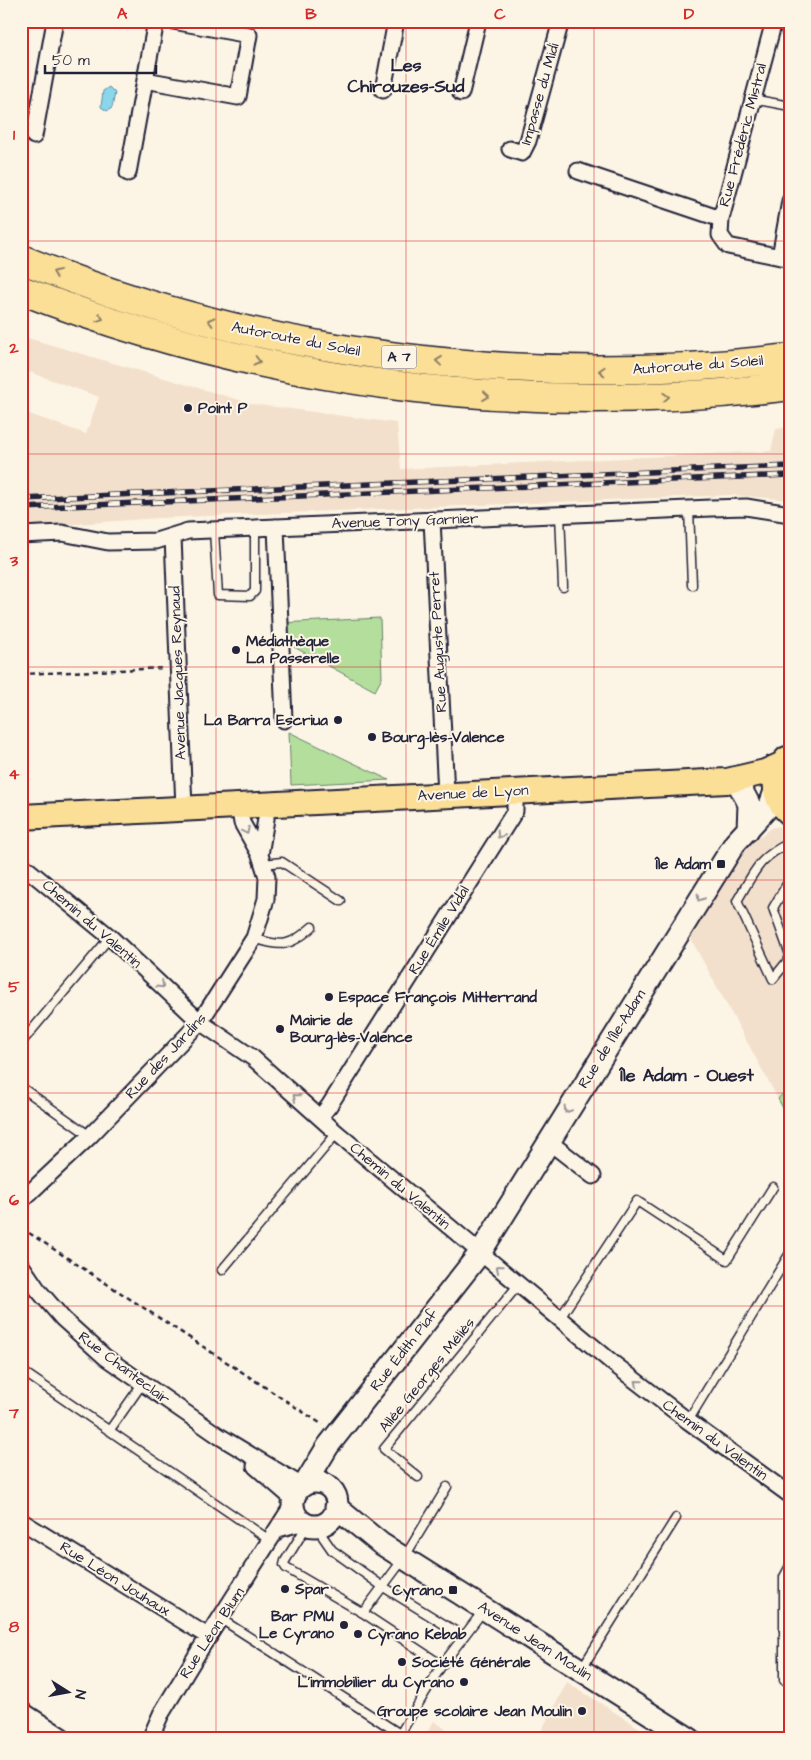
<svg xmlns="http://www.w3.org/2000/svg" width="811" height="1760" font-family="'Architects Daughter',sans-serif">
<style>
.built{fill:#f3e0cc}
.green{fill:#b3de9c;stroke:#6a806c}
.water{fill:#8ad6eb;stroke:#608ea5}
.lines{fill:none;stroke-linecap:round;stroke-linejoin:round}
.lane-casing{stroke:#22223b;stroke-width:11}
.street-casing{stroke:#22223b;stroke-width:19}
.secondary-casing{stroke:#22223b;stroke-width:25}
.primary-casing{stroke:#22223b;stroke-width:28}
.highway-casing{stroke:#22223b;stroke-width:31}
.path{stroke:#22223b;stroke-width:2.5;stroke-dasharray:5 4;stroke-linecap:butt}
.lane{stroke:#fcf5e5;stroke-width:8}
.street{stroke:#fcf5e5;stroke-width:15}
.secondary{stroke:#fcf5e5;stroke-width:21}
.primary{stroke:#fbdf96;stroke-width:24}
.highway{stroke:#fbdf96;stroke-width:28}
.rail-casing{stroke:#22223b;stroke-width:5.5}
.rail{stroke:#fcf5e5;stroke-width:4;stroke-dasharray:11;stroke-linecap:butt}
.oneway{stroke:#8e8068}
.oneway2{stroke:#9a9698}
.grid{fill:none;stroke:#d62828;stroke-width:1;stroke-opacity:0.55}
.poi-dot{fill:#22223b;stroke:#fcf5e5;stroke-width:2}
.labels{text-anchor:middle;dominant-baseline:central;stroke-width:4;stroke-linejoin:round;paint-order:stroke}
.shield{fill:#fcf5e5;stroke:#63616e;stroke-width:1}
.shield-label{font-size:14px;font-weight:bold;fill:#22223b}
.street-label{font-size:15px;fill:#22223b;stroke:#fcf5e5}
.poi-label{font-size:15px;font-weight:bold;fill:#22223b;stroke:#fcf5e5;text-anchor:start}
.quarter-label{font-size:18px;font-weight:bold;fill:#22223b;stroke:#fcf5e5}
.neatline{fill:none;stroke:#d62828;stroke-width:2}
.grid-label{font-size:16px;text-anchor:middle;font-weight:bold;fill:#d62828}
</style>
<rect width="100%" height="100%" fill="#fcf5e5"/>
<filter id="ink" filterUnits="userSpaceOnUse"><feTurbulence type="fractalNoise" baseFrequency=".02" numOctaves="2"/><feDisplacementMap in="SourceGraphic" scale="10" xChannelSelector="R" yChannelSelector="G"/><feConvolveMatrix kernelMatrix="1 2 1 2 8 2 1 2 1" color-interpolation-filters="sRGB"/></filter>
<g filter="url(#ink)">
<path class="built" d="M 21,336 L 253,404 L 397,423 L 401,469 L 771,451 L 776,429 L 790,427 L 790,500 L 731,495 L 159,518 L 21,528 L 21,411 L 86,434 L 99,397 L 21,369 Z
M 784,826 L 790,827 L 790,1084 L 778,1099 L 691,939 L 693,926 L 747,846 L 773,827 Z
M 567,1682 L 657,1739 L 537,1739 Z
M 434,1721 L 460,1739 L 423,1739 Z"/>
<path class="green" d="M 380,618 L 382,678 L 375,691 L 281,640 L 280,623 Z
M 289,732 L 389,780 L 291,785 Z
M 790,1085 L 790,1121 L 778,1099 Z"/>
<path class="water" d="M 109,87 L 115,93 L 112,108 L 107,111 L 101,107 L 103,91 Z"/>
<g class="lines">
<g class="lane-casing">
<path id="lane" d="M 752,99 L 790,106
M 689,509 L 692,585
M 560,514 L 563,587
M 214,531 L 218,595 L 250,596 L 255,591 L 255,528
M 790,843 C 758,857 754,873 737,901 L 773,979 L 790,958
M 263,864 L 282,862 L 341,901
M 790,879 L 773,908 L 790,955
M 254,938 C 282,948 291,946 312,927
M 21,1027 L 29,1034
M 21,1043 L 110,937
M 21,1087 L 90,1136
M 222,1270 L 337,1133
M 560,1318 L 637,1201 L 727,1260 L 773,1187
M 25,1373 L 271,1541
M 688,1421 L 790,1253
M 109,1431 L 142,1384
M 418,1477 L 384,1449 L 519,1284
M 308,1524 L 285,1561 L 284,1565 L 286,1568 L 363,1613 L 442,1665
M 320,1525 L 323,1537 L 332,1550 L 382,1586 L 463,1636
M 363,1613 L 404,1558 L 447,1487
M 221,1619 L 400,1734 L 442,1665 L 483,1611
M 582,1668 L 676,1518
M 784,1680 L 784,1577 L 790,1566"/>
</g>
<g class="street-casing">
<path id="street" d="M 156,21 L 145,80 L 238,97 L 249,35 L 173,21
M 774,21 L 721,219 L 720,235 L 728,246 L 790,259
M 383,90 L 396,21
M 461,93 L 478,21
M 34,136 L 55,21
M 510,149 L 522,153 L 528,141 L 561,21
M 578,171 L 721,219
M 128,173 L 145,80
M 780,257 L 790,201
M 432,520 L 446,794
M 276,527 L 284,720
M 21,535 L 62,533 L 108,542 L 156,541 L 188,531 L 711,508 L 746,507 L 790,514
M 173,537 L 184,808
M 260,855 L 266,819 L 266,803
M 21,864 L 110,937 L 200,1022 L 253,1058 L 337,1133 L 614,1364 L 688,1421 L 790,1495
M 320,1117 L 329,1106 L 515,811 L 515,790
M 548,1141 L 593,1176
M 21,1201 L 90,1136 L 200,1022 L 254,938 L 266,899 L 267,877 L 260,855 L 242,823 L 239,805
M 21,1265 L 38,1290 L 63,1319 L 105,1357 L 219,1436 L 302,1486
M 255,1466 L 293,1499
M 21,1521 L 209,1637
M 278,1529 L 304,1522
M 150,1739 L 161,1714 L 201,1648 L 293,1504"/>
</g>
<g class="secondary-casing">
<path id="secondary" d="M 739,785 L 749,804 L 748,830
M293 1504a22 22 0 1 1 44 0a22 22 0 1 1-44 0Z
M 305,1484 L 328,1446 L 480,1253 L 735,843 L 770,805 L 775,791
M 336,1507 L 380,1543 L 690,1739
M 21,1713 L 61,1739"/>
</g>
<g class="primary-casing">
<path id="primary" d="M 787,759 C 771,775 772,798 790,813
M 21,817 L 727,781 L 765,772 L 781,765"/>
</g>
<g class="highway-casing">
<path id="highway" d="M 21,259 C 263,358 531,389 790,358
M 21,290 C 267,386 528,418 790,386"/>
</g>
<path class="path" d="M 21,674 L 165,668
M 21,1229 L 26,1231 L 323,1425"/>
<use href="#lane" class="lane"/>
<use href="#street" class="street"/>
<use href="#secondary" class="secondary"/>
<use href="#primary" class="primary"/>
<use href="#highway" class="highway"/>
<g class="rail-casing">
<path id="rail" d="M 21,499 L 790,466
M 21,508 L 790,475"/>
</g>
<use href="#rail" class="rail"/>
</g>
<defs><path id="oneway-chevron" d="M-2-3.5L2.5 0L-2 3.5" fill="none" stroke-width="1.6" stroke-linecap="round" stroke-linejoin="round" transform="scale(1.25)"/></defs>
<g class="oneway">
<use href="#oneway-chevron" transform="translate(56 273) rotate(-158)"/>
<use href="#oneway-chevron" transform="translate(100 318) rotate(18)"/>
<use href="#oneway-chevron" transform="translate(211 321) rotate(-166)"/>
<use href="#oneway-chevron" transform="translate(257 361) rotate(14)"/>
<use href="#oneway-chevron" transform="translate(439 361) rotate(-174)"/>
<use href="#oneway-chevron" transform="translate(602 371) rotate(-178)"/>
<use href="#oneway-chevron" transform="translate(486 396) rotate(6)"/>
<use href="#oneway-chevron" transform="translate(666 397) rotate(-3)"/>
</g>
<g class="oneway2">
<use href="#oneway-chevron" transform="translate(246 831) rotate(64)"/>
<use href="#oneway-chevron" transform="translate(500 835) rotate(122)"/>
<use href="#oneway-chevron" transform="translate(700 898) rotate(122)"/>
<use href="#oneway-chevron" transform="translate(161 985) rotate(43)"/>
<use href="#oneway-chevron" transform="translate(296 1097) rotate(-140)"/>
<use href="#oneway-chevron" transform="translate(567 1110) rotate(122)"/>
<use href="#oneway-chevron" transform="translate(499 1268) rotate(-140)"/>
<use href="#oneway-chevron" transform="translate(638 1383) rotate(-141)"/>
</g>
</g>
<path class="grid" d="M 216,21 L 216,1739M 406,21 L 406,1739M 594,21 L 594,1739M 21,241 L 790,241M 21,454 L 790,454M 21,667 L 790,667M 21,880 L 790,880M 21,1093 L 790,1093M 21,1306 L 790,1306M 21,1519 L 790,1519"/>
<g class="poi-dot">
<circle cx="188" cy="408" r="5"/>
<circle cx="236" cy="650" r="5"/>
<circle cx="338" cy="720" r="5"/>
<circle cx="372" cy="737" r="5"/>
<rect x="716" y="859" width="10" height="10" rx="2.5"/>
<circle cx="329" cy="997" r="5"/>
<circle cx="280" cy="1029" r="5"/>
<circle cx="285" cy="1589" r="5"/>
<rect x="448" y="1585" width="10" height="10" rx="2.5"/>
<circle cx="344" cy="1625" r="5"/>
<circle cx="358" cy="1634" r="5"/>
<circle cx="402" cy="1662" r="5"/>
<circle cx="464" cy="1682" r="5"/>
<circle cx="582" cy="1711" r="5"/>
</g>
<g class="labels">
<rect class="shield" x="381.5" y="345.5" width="35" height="23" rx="4"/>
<g class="shield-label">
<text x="399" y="357">A 7</text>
</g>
<g class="street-label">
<text transform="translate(540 94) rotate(-74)">Impasse du Midi</text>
<text transform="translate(743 135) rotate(-75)">Rue Frédéric Mistral</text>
<text transform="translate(296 339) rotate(11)">Autoroute du Soleil</text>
<text transform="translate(698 365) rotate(-4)">Autoroute du Soleil</text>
<text transform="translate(405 521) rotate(-2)">Avenue Tony Garnier</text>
<text transform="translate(438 642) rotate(-93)">Rue Auguste Perret</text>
<text transform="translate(178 673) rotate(-92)">Avenue Jacques Reynaud</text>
<text transform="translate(473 793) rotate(-3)">Avenue de Lyon</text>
<text transform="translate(92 924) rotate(41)">Chemin du Valentin</text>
<text transform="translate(439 930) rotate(-58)">Rue Émile Vidal</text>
<text transform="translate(612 1039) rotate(-58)">Rue de l'Île-Adam</text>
<text transform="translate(166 1056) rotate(-47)">Rue des Jardins</text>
<text transform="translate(400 1186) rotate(40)">Chemin du Valentin</text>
<text transform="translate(404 1350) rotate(-52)">Rue Édith Piaf</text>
<text transform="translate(124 1368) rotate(37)">Rue Chanteclair</text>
<text transform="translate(427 1375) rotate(-51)">Allée Georges Méliès</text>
<text transform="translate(715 1440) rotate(36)">Chemin du Valentin</text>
<text transform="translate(115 1579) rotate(32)">Rue Léon Jouhaux</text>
<text transform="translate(212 1633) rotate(-57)">Rue Léon Blum</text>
<text transform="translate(535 1641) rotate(33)">Avenue Jean Moulin</text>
</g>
<g class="poi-label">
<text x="198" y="408">Point P</text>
<text x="246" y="641">Médiathèque<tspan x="246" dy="17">La Passerelle</tspan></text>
<text x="328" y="720" text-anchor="end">La Barra Escriua</text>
<text x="382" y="737">Bourg-lès-Valence</text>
<text x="711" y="864" text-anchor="end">Île Adam</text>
<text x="339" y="997">Espace François Mitterrand</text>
<text x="290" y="1020">Mairie de<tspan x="290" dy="17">Bourg-lès-Valence</tspan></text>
<text x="295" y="1589">Spar</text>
<text x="443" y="1590" text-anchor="end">Cyrano</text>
<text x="334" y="1616" text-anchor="end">Bar PMU<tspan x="334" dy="17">Le Cyrano</tspan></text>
<text x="368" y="1634">Cyrano Kebab</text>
<text x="412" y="1662">Société Générale</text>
<text x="454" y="1682" text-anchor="end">L'immobilier du Cyrano</text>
<text x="572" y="1711" text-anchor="end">Groupe scolaire Jean Moulin</text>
</g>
<g class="quarter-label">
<text x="406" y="65">Les<tspan x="406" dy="21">Chirouzes-Sud</tspan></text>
<text x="687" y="1075">Île Adam - Ouest</text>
</g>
</g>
<rect width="811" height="1760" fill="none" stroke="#fcf5e5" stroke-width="55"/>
<g transform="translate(68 1692) rotate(101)" stroke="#fcf5e5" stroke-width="4" paint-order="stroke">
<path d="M0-4L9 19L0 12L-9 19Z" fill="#22223b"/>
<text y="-8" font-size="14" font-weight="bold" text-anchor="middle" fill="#22223b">N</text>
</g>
<path d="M45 65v8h111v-8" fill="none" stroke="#22223b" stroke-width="2.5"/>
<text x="52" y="65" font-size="15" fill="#22223b" stroke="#fcf5e5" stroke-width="4" paint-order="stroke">50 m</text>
<rect x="28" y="28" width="756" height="1704" class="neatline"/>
<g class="grid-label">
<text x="122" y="19">A</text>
<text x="311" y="19">B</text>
<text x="500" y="19">C</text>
<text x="689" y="19">D</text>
<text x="14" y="140">1</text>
<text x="14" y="353">2</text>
<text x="14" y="566">3</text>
<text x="14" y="779">4</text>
<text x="14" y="992">5</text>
<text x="14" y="1205">6</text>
<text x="14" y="1418">7</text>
<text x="14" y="1632">8</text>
</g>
</svg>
